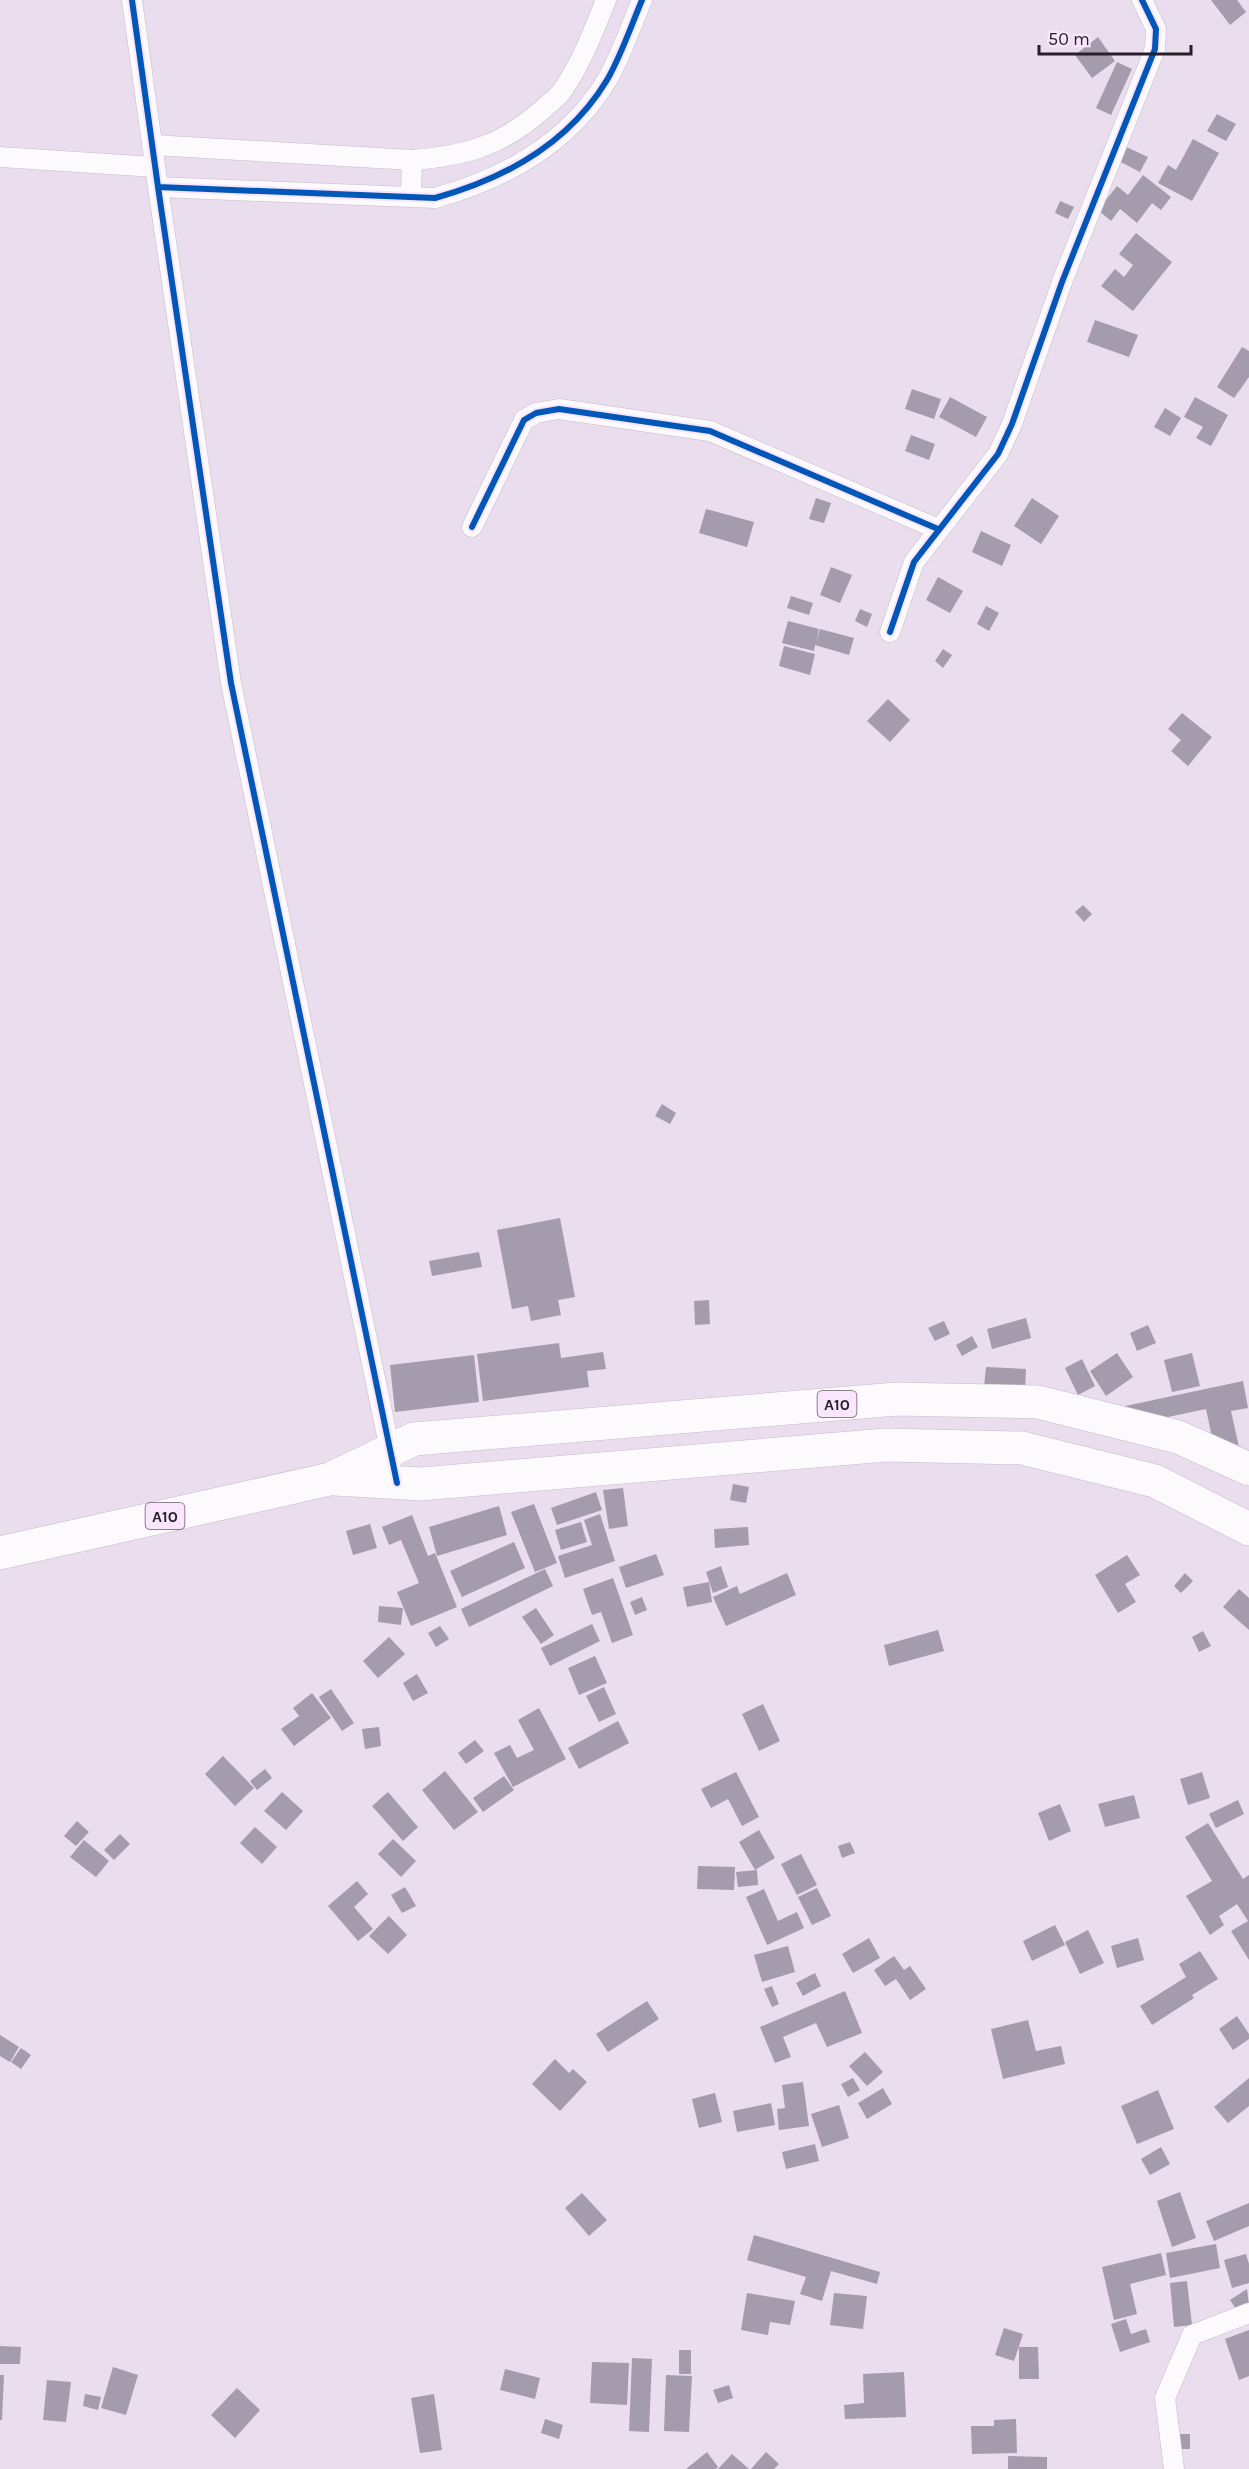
<svg xmlns="http://www.w3.org/2000/svg" width="1249" height="2469" font-family="Karla,sans-serif">
<style>
.building{fill:#a49bac}
.lines{fill:none;stroke-linecap:round;stroke-linejoin:round}
.street-casing{stroke:#c6bbc8;stroke-width:21}
.highway-casing{stroke:#c6bbc8;stroke-width:34}
.street{stroke:#fcfafc;stroke-width:20}
.highway{stroke:#fcfafc;stroke-width:33}
.cycleway-casing{stroke:#f9e6fd;stroke-width:10}
.cycleway{stroke:#0057b8;stroke-width:6}
.labels{text-anchor:middle;dominant-baseline:central;stroke-width:6;stroke-linejoin:round;paint-order:stroke}
.shield{fill:#f9e6fd;stroke:#675b69;stroke-width:1.5}
.shield-label{font-size:16px;font-weight:bold;fill:#281f2a}
</style>
<rect width="100%" height="100%" fill="#eadded"/>
<path class="building" d="M 1211,0 L 1237,0 L 1246,12 L 1230,25 Z
M 1098,37 L 1115,61 L 1092,78 L 1075,55 Z
M 1117,62 L 1132,69 L 1111,115 L 1096,108 Z
M 1217,114 L 1236,124 L 1226,141 L 1207,131 Z
M 1193,139 L 1219,153 L 1192,201 L 1158,183 L 1168,165 L 1176,170 Z
M 1124,146 L 1148,157 L 1140,172 L 1117,160 Z
M 1143,175 L 1171,197 L 1161,210 L 1152,203 L 1137,223 L 1120,209 L 1111,221 L 1098,210 L 1117,186 L 1128,195 Z
M 1060,201 L 1074,207 L 1068,219 L 1055,213 Z
M 1136,233 L 1172,262 L 1133,311 L 1101,286 L 1115,269 L 1124,277 L 1133,265 L 1119,254 Z
M 1095,320 L 1138,335 L 1129,357 L 1087,342 Z
M 1242,347 L 1249,351 L 1249,377 L 1234,398 L 1217,387 Z
M 912,389 L 941,399 L 934,419 L 905,409 Z
M 950,397 L 987,417 L 976,437 L 939,417 Z
M 1195,397 L 1228,415 L 1211,446 L 1196,438 L 1203,427 L 1184,417 Z
M 1165,408 L 1181,418 L 1170,436 L 1154,427 Z
M 911,435 L 935,444 L 929,460 L 905,451 Z
M 816,498 L 831,503 L 824,523 L 809,519 Z
M 1032,498 L 1059,516 L 1041,544 L 1014,526 Z
M 706,509 L 754,522 L 747,547 L 699,533 Z
M 981,531 L 1011,545 L 1002,566 L 972,552 Z
M 831,567 L 852,575 L 840,603 L 820,595 Z
M 938,577 L 963,591 L 950,613 L 926,600 Z
M 791,596 L 813,603 L 809,615 L 787,608 Z
M 986,606 L 999,613 L 989,631 L 977,624 Z
M 860,609 L 872,614 L 867,627 L 855,621 Z
M 788,621 L 819,629 L 816,643 L 820,629 L 854,638 L 849,655 L 815,645 L 814,651 L 782,643 Z
M 784,646 L 815,654 L 810,675 L 779,666 Z
M 943,649 L 952,655 L 943,668 L 935,661 Z
M 888,699 L 910,720 L 890,742 L 867,721 Z
M 1182,713 L 1212,737 L 1188,766 L 1171,751 L 1181,740 L 1168,729 Z
M 1083,905 L 1092,914 L 1084,922 L 1075,912 Z
M 662,1104 L 676,1113 L 670,1124 L 655,1116 Z
M 560,1218 L 575,1297 L 558,1300 L 561,1315 L 531,1321 L 528,1306 L 512,1309 L 497,1230 Z
M 479,1252 L 482,1267 L 432,1276 L 429,1261 Z
M 709,1300 L 710,1324 L 695,1325 L 694,1301 Z
M 1026,1318 L 1031,1338 L 992,1349 L 987,1329 Z
M 944,1321 L 950,1334 L 935,1341 L 928,1328 Z
M 1148,1325 L 1156,1343 L 1137,1351 L 1130,1333 Z
M 972,1336 L 978,1347 L 962,1356 L 956,1345 Z
M 559,1343 L 561,1358 L 603,1352 L 606,1369 L 587,1371 L 589,1387 L 483,1401 L 477,1354 Z
M 1117,1353 L 1133,1377 L 1106,1396 L 1090,1371 Z
M 1192,1353 L 1200,1386 L 1172,1392 L 1164,1360 Z
M 474,1355 L 479,1402 L 395,1412 L 390,1365 Z
M 1082,1359 L 1095,1386 L 1078,1395 L 1065,1368 Z
M 986,1367 L 1026,1369 L 1025,1390 L 984,1387 Z
M 1243,1381 L 1248,1408 L 1231,1411 L 1239,1447 L 1215,1451 L 1206,1409 L 1120,1427 L 1116,1408 Z
M 733,1484 L 749,1487 L 746,1503 L 730,1500 Z
M 623,1488 L 628,1526 L 609,1529 L 603,1490 Z
M 596,1492 L 602,1510 L 557,1525 L 551,1508 Z
M 534,1504 L 557,1563 L 535,1572 L 511,1512 Z
M 499,1506 L 507,1535 L 437,1556 L 429,1527 Z
M 600,1514 L 615,1561 L 565,1578 L 558,1556 L 592,1545 L 584,1520 Z
M 412,1515 L 428,1556 L 435,1553 L 457,1607 L 411,1626 L 397,1592 L 419,1583 L 401,1540 L 389,1545 L 382,1527 Z
M 581,1522 L 587,1542 L 561,1550 L 555,1530 Z
M 370,1524 L 377,1548 L 353,1555 L 346,1531 Z
M 748,1527 L 749,1545 L 715,1548 L 714,1529 Z
M 514,1542 L 525,1568 L 462,1597 L 450,1571 Z
M 656,1554 L 664,1575 L 626,1588 L 619,1567 Z
M 1127,1555 L 1140,1575 L 1125,1584 L 1136,1602 L 1118,1613 L 1095,1575 Z
M 721,1566 L 728,1587 L 713,1593 L 706,1572 Z
M 545,1569 L 553,1586 L 469,1627 L 461,1609 Z
M 787,1573 L 796,1595 L 726,1626 L 713,1597 L 737,1586 L 740,1594 Z
M 1185,1573 L 1193,1581 L 1181,1593 L 1174,1586 Z
M 613,1578 L 633,1635 L 612,1643 L 601,1612 L 592,1615 L 583,1589 Z
M 709,1582 L 712,1602 L 687,1607 L 683,1587 Z
M 1239,1589 L 1249,1598 L 1249,1630 L 1223,1607 Z
M 642,1597 L 647,1610 L 635,1615 L 630,1602 Z
M 379,1606 L 403,1608 L 401,1625 L 378,1622 Z
M 536,1608 L 554,1635 L 541,1644 L 522,1617 Z
M 592,1624 L 600,1641 L 550,1666 L 541,1648 Z
M 440,1626 L 449,1639 L 436,1647 L 428,1633 Z
M 938,1630 L 944,1651 L 889,1666 L 884,1645 Z
M 1203,1631 L 1211,1646 L 1199,1652 L 1192,1637 Z
M 389,1637 L 405,1654 L 378,1678 L 363,1661 Z
M 595,1656 L 607,1683 L 579,1695 L 568,1668 Z
M 417,1674 L 428,1693 L 413,1701 L 403,1683 Z
M 604,1687 L 616,1714 L 599,1722 L 586,1696 Z
M 331,1689 L 354,1723 L 342,1731 L 319,1697 Z
M 312,1693 L 331,1718 L 294,1746 L 281,1729 L 299,1716 L 293,1708 Z
M 763,1704 L 780,1741 L 759,1751 L 742,1714 Z
M 539,1708 L 566,1759 L 513,1787 L 494,1753 L 510,1745 L 517,1758 L 534,1750 L 518,1720 Z
M 618,1721 L 629,1743 L 579,1769 L 568,1748 Z
M 379,1727 L 381,1746 L 365,1749 L 362,1729 Z
M 475,1740 L 484,1751 L 466,1764 L 458,1753 Z
M 223,1756 L 254,1788 L 235,1806 L 205,1774 Z
M 265,1769 L 272,1778 L 257,1790 L 250,1781 Z
M 445,1771 L 478,1812 L 454,1830 L 422,1790 Z
M 736,1772 L 759,1817 L 742,1826 L 728,1799 L 711,1808 L 701,1789 Z
M 1202,1772 L 1210,1798 L 1188,1805 L 1180,1779 Z
M 504,1776 L 514,1790 L 483,1812 L 473,1798 Z
M 282,1792 L 303,1811 L 286,1830 L 264,1811 Z
M 388,1792 L 418,1827 L 403,1841 L 372,1806 Z
M 1134,1795 L 1140,1818 L 1105,1827 L 1098,1804 Z
M 1238,1800 L 1244,1814 L 1216,1828 L 1209,1814 Z
M 1060,1804 L 1071,1831 L 1049,1841 L 1038,1813 Z
M 77,1821 L 89,1832 L 76,1846 L 64,1836 Z
M 1208,1823 L 1243,1879 L 1249,1875 L 1249,1960 L 1231,1931 L 1248,1921 L 1237,1904 L 1219,1916 L 1224,1925 L 1210,1935 L 1186,1896 L 1212,1881 L 1185,1837 Z
M 255,1827 L 277,1847 L 262,1864 L 240,1843 Z
M 759,1830 L 775,1858 L 755,1870 L 739,1842 Z
M 120,1834 L 130,1844 L 114,1860 L 104,1850 Z
M 393,1839 L 416,1861 L 401,1877 L 378,1854 Z
M 84,1840 L 109,1861 L 96,1877 L 70,1857 Z
M 850,1842 L 855,1853 L 842,1858 L 838,1846 Z
M 801,1854 L 817,1885 L 797,1895 L 781,1864 Z
M 698,1866 L 735,1867 L 734,1890 L 697,1889 Z
M 757,1870 L 758,1885 L 738,1887 L 736,1872 Z
M 357,1881 L 368,1894 L 354,1907 L 373,1929 L 358,1941 L 328,1906 Z
M 405,1887 L 416,1906 L 402,1913 L 391,1895 Z
M 817,1888 L 831,1916 L 812,1925 L 798,1897 Z
M 764,1889 L 778,1921 L 797,1912 L 804,1928 L 767,1945 L 746,1897 Z
M 389,1916 L 407,1935 L 388,1954 L 369,1936 Z
M 1055,1925 L 1065,1945 L 1032,1961 L 1023,1941 Z
M 1088,1930 L 1104,1963 L 1080,1974 L 1065,1942 Z
M 869,1938 L 880,1958 L 853,1973 L 842,1954 Z
M 1138,1938 L 1144,1960 L 1117,1968 L 1111,1946 Z
M 788,1946 L 795,1972 L 762,1982 L 754,1955 Z
M 1200,1951 L 1218,1979 L 1192,1995 L 1194,1998 L 1152,2025 L 1140,2006 L 1186,1977 L 1179,1964 Z
M 894,1956 L 904,1970 L 910,1966 L 926,1989 L 910,2000 L 896,1979 L 885,1986 L 874,1970 Z
M 815,1973 L 821,1986 L 803,1996 L 796,1983 Z
M 772,1986 L 779,2004 L 772,2007 L 764,1989 Z
M 845,1991 L 862,2033 L 827,2047 L 816,2023 L 783,2037 L 791,2057 L 775,2063 L 760,2027 Z
M 647,2001 L 659,2019 L 608,2052 L 596,2034 Z
M 1237,2016 L 1249,2034 L 1249,2039 L 1233,2050 L 1219,2029 Z
M 1028,2020 L 1036,2051 L 1061,2046 L 1065,2064 L 1003,2079 L 991,2029 Z
M 0,2035 L 19,2047 L 10,2062 L 0,2056 Z
M 21,2048 L 31,2055 L 21,2069 L 11,2062 Z
M 865,2052 L 883,2072 L 867,2086 L 849,2066 Z
M 555,2059 L 569,2073 L 573,2069 L 587,2082 L 560,2111 L 532,2084 Z
M 853,2078 L 860,2090 L 848,2097 L 841,2084 Z
M 1249,2078 L 1249,2106 L 1228,2123 L 1214,2107 Z
M 803,2082 L 809,2126 L 779,2130 L 777,2109 L 785,2108 L 782,2085 Z
M 883,2088 L 892,2104 L 867,2119 L 858,2103 Z
M 1158,2090 L 1174,2129 L 1137,2144 L 1121,2106 Z
M 715,2093 L 722,2122 L 699,2128 L 692,2099 Z
M 771,2103 L 775,2125 L 737,2132 L 733,2111 Z
M 839,2105 L 849,2138 L 822,2147 L 811,2114 Z
M 815,2144 L 819,2161 L 786,2169 L 782,2152 Z
M 1161,2147 L 1170,2164 L 1150,2175 L 1141,2159 Z
M 1180,2192 L 1196,2238 L 1172,2247 L 1157,2201 Z
M 582,2193 L 607,2220 L 589,2236 L 565,2208 Z
M 1249,2203 L 1249,2226 L 1214,2241 L 1206,2221 Z
M 754,2235 L 880,2272 L 877,2284 L 831,2271 L 822,2301 L 800,2294 L 806,2277 L 747,2260 Z
M 1216,2244 L 1220,2268 L 1170,2278 L 1166,2253 Z
M 1161,2253 L 1166,2275 L 1130,2284 L 1137,2314 L 1114,2320 L 1102,2267 Z
M 1246,2254 L 1249,2264 L 1249,2283 L 1232,2288 L 1224,2260 Z
M 1187,2281 L 1192,2325 L 1174,2327 L 1170,2283 Z
M 1247,2289 L 1249,2305 L 1238,2312 L 1230,2300 Z
M 747,2293 L 795,2301 L 790,2325 L 770,2322 L 768,2335 L 741,2330 Z
M 834,2293 L 867,2296 L 863,2329 L 830,2325 Z
M 1126,2319 L 1131,2334 L 1146,2329 L 1150,2342 L 1120,2352 L 1111,2324 Z
M 1004,2328 L 1023,2334 L 1014,2361 L 995,2355 Z
M 1249,2330 L 1249,2376 L 1239,2380 L 1225,2339 Z
M 0,2346 L 21,2347 L 20,2364 L 0,2364 Z
M 1019,2347 L 1038,2347 L 1039,2379 L 1019,2379 Z
M 679,2350 L 691,2350 L 691,2374 L 679,2374 Z
M 632,2358 L 652,2359 L 649,2432 L 629,2431 Z
M 592,2362 L 629,2363 L 627,2405 L 590,2403 Z
M 113,2367 L 138,2375 L 126,2415 L 101,2408 Z
M 505,2369 L 540,2378 L 535,2399 L 500,2390 Z
M 904,2372 L 906,2417 L 845,2419 L 844,2405 L 864,2403 L 863,2374 Z
M 0,2375 L 4,2375 L 2,2420 L 0,2420 Z
M 666,2375 L 692,2376 L 689,2432 L 664,2431 Z
M 47,2380 L 71,2382 L 66,2422 L 43,2420 Z
M 729,2385 L 733,2398 L 718,2403 L 713,2390 Z
M 237,2388 L 260,2410 L 235,2438 L 211,2415 Z
M 85,2394 L 101,2397 L 98,2410 L 83,2406 Z
M 434,2394 L 442,2450 L 420,2453 L 411,2398 Z
M 545,2419 L 563,2425 L 559,2439 L 541,2433 Z
M 1016,2419 L 1017,2453 L 972,2454 L 971,2426 L 994,2426 L 994,2420 Z
M 1174,2434 L 1190,2434 L 1190,2449 L 1174,2449 Z
M 707,2452 L 718,2467 L 716,2469 L 686,2469 Z
M 766,2452 L 779,2464 L 774,2469 L 751,2469 Z
M 732,2454 L 749,2469 L 718,2469 Z
M 1008,2456 L 1047,2457 L 1047,2469 L 1008,2469 Z"/>
<g class="lines">
<g class="street-casing">
<path id="street" d="M 132,0 L 158,187 L 231,683 L 392,1460
M 152,145 L 412,160 C 465,156 501,146 542,110 C 548,104 557,98 562,91 C 581,64 594,30 606,0
M 0,157 L 155,167
M 158,187 L 435,198 C 504,179 569,143 607,80 C 621,56 631,26 642,0
M 411,195 L 412,160
M 472,527 L 524,420 L 536,413 L 559,409 L 710,431 L 938,529
M 890,632 L 914,562 L 998,454 L 1012,424 L 1062,282 L 1155,49 L 1156,29 L 1142,0
M 1174,2469 L 1165,2398 L 1192,2335 L 1249,2313"/>
</g>
<g class="highway-casing">
<path id="highway" d="M 335,1479 L 421,1484 L 886,1445 L 1022,1448 L 1155,1481 L 1249,1529
M 0,1553 L 330,1479 L 414,1439 L 897,1399 L 1038,1402 L 1178,1437 L 1249,1469"/>
</g>
<use href="#street" class="street"/>
<use href="#highway" class="highway"/>
<g class="cycleway-casing">
<path id="cycleway" d="M 132,0 L 158,187 L 231,683 L 397,1483
M 158,187 L 435,198 C 504,179 569,143 607,80 C 621,56 631,26 642,0
M 472,527 L 524,420 L 536,413 L 559,409 L 710,431 L 938,529
M 890,632 L 914,562 L 998,454 L 1012,424 L 1062,282 L 1155,49 L 1156,29 L 1142,0"/>
</g>
<use href="#cycleway" class="cycleway"/>
</g>
<g class="labels">
<g class="shield">
<rect x="817.5" y="1391" width="39" height="26" rx="4.5"/>
<rect x="145.5" y="1503" width="39" height="26" rx="4.5"/>
</g>
<g class="shield-label">
<text x="837" y="1404">A10</text>
<text x="165" y="1516">A10</text>
</g>
</g>
<path d="M1039 45v9h152v-9" fill="none" stroke="#281f2a" stroke-width="3"/>
<text x="1048" y="45" font-size="18" fill="#281f2a" stroke="#f9e6fd" stroke-width="4.5" paint-order="stroke">50 m</text>
</svg>
